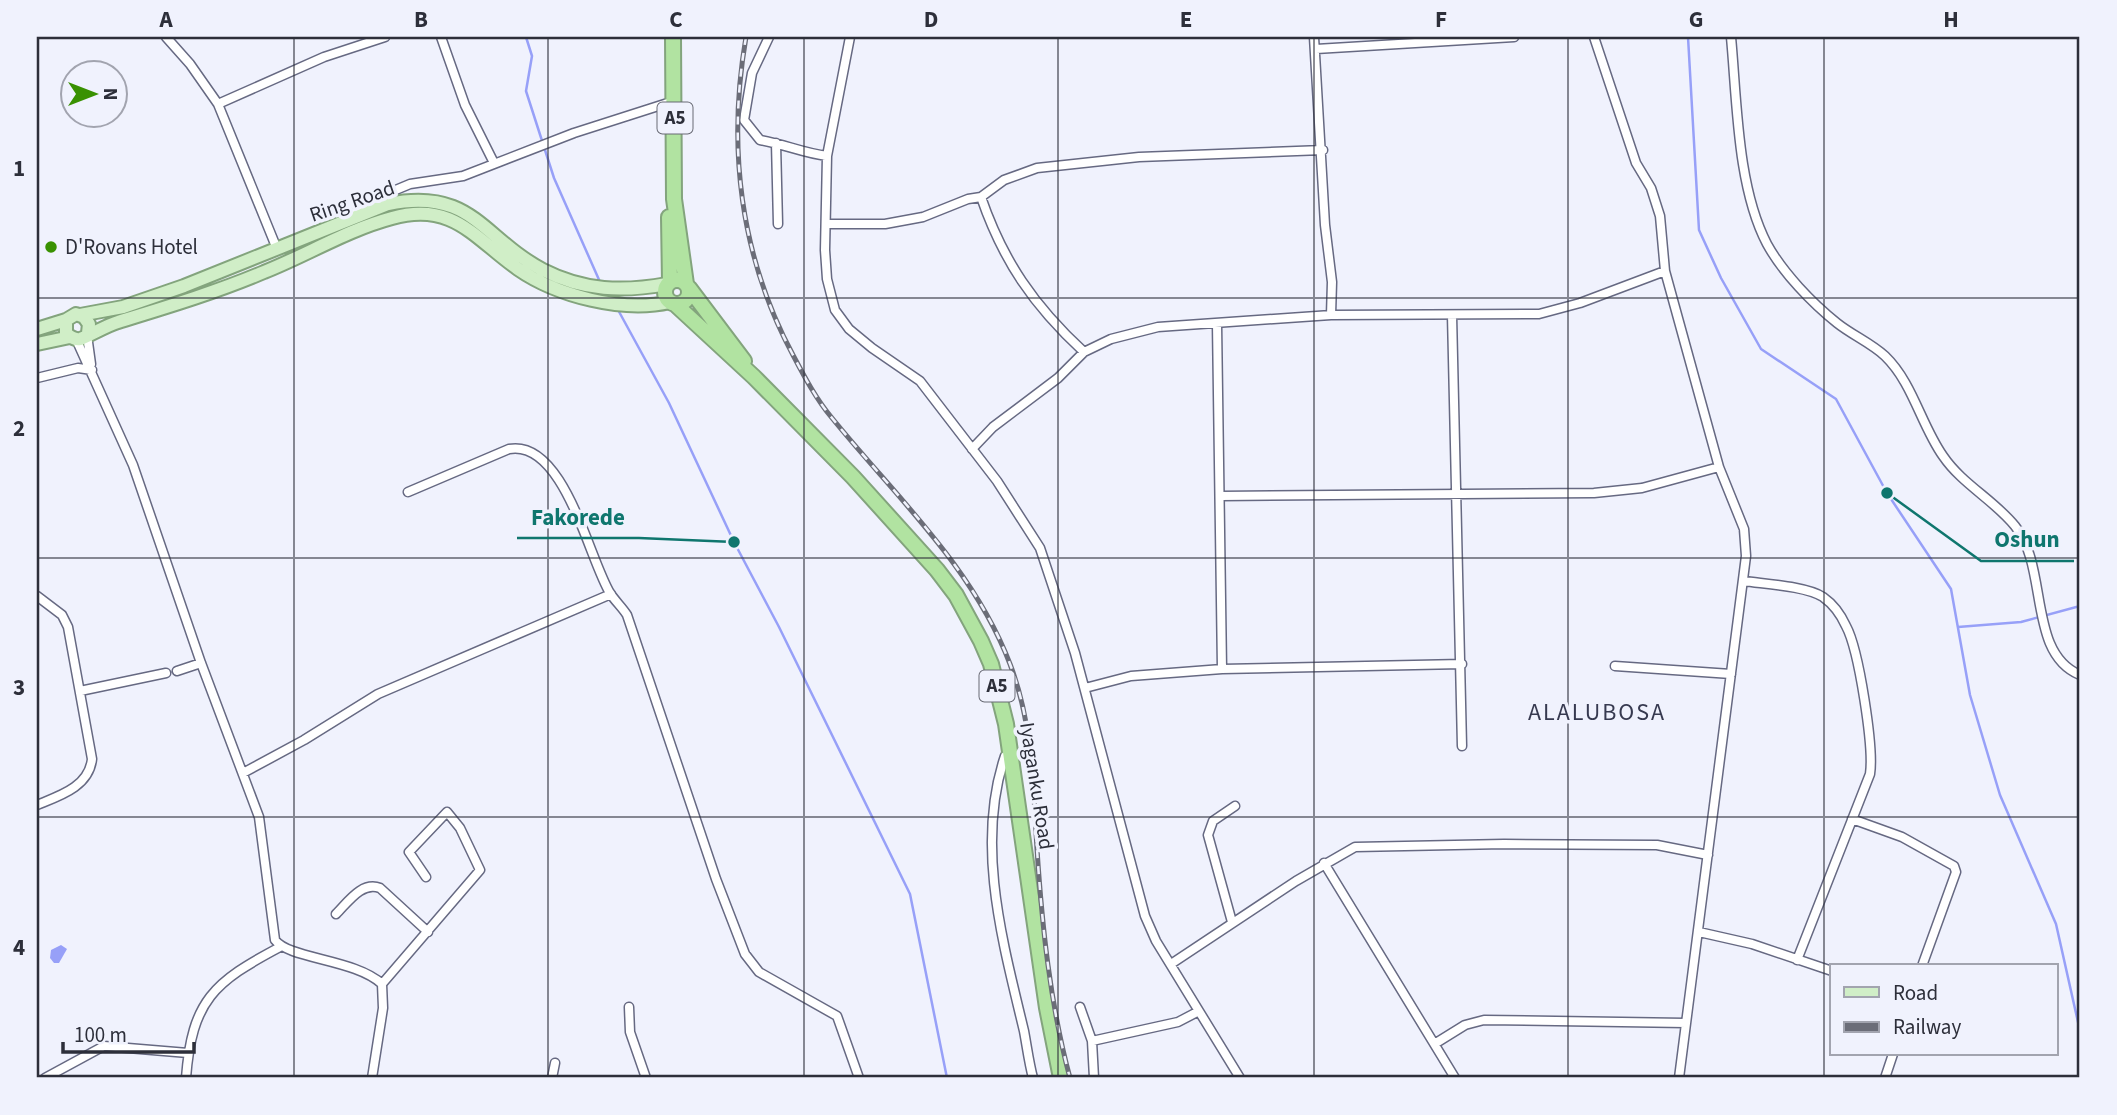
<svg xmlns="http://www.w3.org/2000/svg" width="2117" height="1115" font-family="'Source Sans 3',sans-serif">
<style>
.water{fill:#97a0f8}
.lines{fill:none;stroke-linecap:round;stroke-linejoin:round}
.stream{stroke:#97a0f8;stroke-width:2.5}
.street-casing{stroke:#666982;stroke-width:11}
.primary-casing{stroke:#83a47d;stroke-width:16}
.highway-casing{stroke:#83a47d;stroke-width:18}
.street{stroke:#fff;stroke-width:8}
.primary{stroke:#d0eec7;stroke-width:12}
.highway{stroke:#b1e3a1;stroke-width:14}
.rail-casing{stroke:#6b6d78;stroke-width:5}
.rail{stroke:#f0f2fd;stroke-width:2.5;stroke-dasharray:8;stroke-linecap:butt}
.grid{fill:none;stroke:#2d2f3a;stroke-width:2;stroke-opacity:0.55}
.poi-dot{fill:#399101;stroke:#f0f2fd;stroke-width:2.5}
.labels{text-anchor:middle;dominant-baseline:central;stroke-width:7;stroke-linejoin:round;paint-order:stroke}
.shield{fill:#f0f2fd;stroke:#686a74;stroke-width:2}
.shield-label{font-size:19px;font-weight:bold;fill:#2d2f3a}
.street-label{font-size:21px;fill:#2d2f3a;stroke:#f0f2fd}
.poi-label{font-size:21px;fill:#2d2f3a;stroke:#f0f2fd;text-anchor:start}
.quarter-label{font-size:24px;letter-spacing:2px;fill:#373a50;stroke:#f0f2fd}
.leader{fill:none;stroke:#0f766e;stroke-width:2.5}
.callout-dot{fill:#0f766e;stroke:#f0f2fd;stroke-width:2.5}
.callout-label{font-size:23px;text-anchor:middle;font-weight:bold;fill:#0f766e;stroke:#f0f2fd;stroke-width:7;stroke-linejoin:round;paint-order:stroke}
.neatline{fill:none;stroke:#2d2f3a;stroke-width:2.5}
.grid-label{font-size:23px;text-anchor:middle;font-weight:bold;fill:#2d2f3a}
</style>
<rect width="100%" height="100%" fill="#f0f2fd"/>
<path class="water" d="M 61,945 L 67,949 L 59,963 L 54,963 L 50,958 L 51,950 Z"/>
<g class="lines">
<path class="stream" d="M 526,37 L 532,56 L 526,91 L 554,178 L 600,282
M 1688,37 L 1699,230 L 1721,278 L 1761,349 L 1836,399 L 1887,493 L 1951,589 L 1970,695 L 2000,795 L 2056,924 L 2080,1031
M 617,308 L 669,403 L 734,542 L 779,627 L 910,894 L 947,1078
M 1958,627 L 2021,622 L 2080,606"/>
<g class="street-casing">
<path id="street" d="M 166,37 L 190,64 L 218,104 L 277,249
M 441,37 L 465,105 L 494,163
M 769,37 L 752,73 L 744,120 L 760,140 C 784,144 803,153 827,156
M 850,37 L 827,156 L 825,250 L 827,279 L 835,310 L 849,329 L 872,348 L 920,381 L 997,481 L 1040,548 L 1075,653 L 1145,916 L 1156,941 L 1240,1078
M 1314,37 L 1325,225 L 1332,282 L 1331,315
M 1594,37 L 1636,163 L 1651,188 L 1660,216 L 1665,271 L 1719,467 L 1744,529 L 1746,556 L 1679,1078
M 1731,37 C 1737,100 1737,187 1767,244 C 1783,273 1812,303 1837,323 C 1852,335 1871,343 1885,356 C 1913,383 1921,425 1943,456 C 1962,484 1994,500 2015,526 C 2049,568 2027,653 2080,675
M 1316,49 L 1514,37
M 218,104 L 324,57 L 385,37
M 776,143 L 778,224
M 981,197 C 1003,261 1034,306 1084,352
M 347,219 L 367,202 L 410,184 L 463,176 L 574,133 L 674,101
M 826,224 L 885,224 L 923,217 L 968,199 L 981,197 L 1004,180 L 1037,168 L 1139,157 L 1323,150
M 1452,315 L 1462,746
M 1217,324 L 1222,669
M 87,335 L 91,364
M 76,339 L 133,465 L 201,663 L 259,817 L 275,940 C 289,959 355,959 382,984 L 383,1008 L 372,1078
M 37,378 L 78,368 L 92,370
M 972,449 L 993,427 L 1058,378 L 1084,352 L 1111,339 L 1158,327 L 1331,315 L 1539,314 L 1580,303 L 1665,271
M 408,492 L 509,449 C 564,439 589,559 610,593 C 615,601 622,607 627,615 L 716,879 L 745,954 L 759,972 L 837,1016 L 859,1078
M 1221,496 L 1594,493 L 1642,488 L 1719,467
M 1744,581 C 1764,584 1806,586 1823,597 C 1833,604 1841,615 1846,626 C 1859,650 1874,748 1870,774 L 1797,960
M 37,596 L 62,615 L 68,627 L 92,759 C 89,787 59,796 37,805
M 1615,666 L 1731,674
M 177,671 L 201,663
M 1085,688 L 1131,676 L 1222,669 L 1462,664
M 80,691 L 166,673
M 1011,753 L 1005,756 C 975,845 1003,943 1024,1031 C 1027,1047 1029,1063 1033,1078
M 243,773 L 304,740 L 378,694 L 611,594
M 1852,819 L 1902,837 L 1954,866 L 1956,872 L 1922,966
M 1324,863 L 1455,1078
M 336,914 C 348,902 362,881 380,888 L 428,932
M 1232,922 L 1208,835 L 1213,821 L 1235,806
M 1699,932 L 1752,944 L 1832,971
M 1171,964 L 1296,881 L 1355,847 L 1504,844 L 1657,845 L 1708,855
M 382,984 L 480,870 L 460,828 L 447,812 L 409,852 L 426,877
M 629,1007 L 630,1032 L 646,1078
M 1080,1007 L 1092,1041 L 1094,1078
M 1092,1041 L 1178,1022 L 1199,1011
M 1436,1043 L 1465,1025 L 1484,1020 L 1686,1023
M 45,1078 L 104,1046 L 188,1053
M 186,1078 C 192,1000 214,982 280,947
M 552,1078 L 555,1063
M 1885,1078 L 1893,1054"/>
</g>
<g class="primary-casing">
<path id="primary" d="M 80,315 L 123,307 L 184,286 L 388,204 C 472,187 482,238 543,270 C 584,291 623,292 667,284
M 37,329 L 66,320
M 88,333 L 89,324 L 84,317 L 76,314 L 66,320 L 66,333 C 70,337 74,340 80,339 C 85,338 107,325 118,322 C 167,307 217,292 264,272 C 307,255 347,230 392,218 C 453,201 474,238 518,269 C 557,296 623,313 670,302
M 37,344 L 70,337"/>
</g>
<g class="highway-casing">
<path id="highway" d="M 673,37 L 674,199 L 686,284
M 669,217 L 670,282
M665 292a12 12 0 1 1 24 0a12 12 0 1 1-24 0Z
M 689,288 L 744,361
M 675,304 L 754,377 L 853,477 L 937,570 L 956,595 L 981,641 L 991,664 L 1006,724 L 1047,1008 L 1061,1078"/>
</g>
<use href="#street" class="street"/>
<use href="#primary" class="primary"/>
<use href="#highway" class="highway"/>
<g class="rail-casing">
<path id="rail" d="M 746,37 C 727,147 740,256 793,355 C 804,376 816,399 832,418 C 896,497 973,567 1010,664 C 1033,724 1033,786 1037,849 C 1042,925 1050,1004 1070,1078"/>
</g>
<use href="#rail" class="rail"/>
</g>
<path class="grid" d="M 294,37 L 294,1078M 548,37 L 548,1078M 804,37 L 804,1078M 1058,37 L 1058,1078M 1314,37 L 1314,1078M 1568,37 L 1568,1078M 1824,37 L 1824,1078M 37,298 L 2080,298M 37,558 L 2080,558M 37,817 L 2080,817"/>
<circle class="poi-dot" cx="51" cy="247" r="7"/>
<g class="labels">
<g class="shield">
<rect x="657.5" y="102.5" width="35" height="31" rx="5"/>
<rect x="979.5" y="670.5" width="35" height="31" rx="5"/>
</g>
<g class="shield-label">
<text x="675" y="118">A5</text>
<text x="997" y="686">A5</text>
</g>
<g class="street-label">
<text transform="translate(352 201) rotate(-19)">Ring Road</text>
<text transform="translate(1037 786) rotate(81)">Iyaganku Road</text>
</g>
<g class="poi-label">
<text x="65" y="247">D'Rovans Hotel</text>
</g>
<g class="quarter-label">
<text x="1597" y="712">ALALUBOSA</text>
</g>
</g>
<path class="leader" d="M734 542L639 538H517M1887 493L1981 561H2074"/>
<g class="callout-dot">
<circle cx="734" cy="542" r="7"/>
<circle cx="1887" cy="493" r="7"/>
</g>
<g class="callout-label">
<text x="578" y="525">Fakorede</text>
<text x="2027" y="547">Oshun</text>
</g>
<rect width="2117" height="1115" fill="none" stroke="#f0f2fd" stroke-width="77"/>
<rect x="1830" y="964" width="228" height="91" fill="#f0f2fd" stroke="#a2a4af" stroke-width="2"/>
<rect x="1844" y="987" width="35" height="10" fill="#d0eec7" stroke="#a2a4af" stroke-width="2"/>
<text x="1893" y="1000" font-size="21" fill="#2d2f3a">Road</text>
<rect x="1844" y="1022" width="35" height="10" fill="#6b6d78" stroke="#a2a4af" stroke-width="2"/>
<text x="1893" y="1034" font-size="21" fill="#2d2f3a">Railway</text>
<g transform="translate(94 94) rotate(90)"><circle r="33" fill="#f0f2fd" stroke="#a2a4af" stroke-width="2"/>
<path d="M0-5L12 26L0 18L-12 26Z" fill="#399101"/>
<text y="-10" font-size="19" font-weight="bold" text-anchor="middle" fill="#2d2f3a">N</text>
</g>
<path d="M63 1042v10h131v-10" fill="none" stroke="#2d2f3a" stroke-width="3.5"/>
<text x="74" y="1042" font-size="21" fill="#2d2f3a" stroke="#f0f2fd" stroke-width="5" paint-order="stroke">100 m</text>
<rect x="38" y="38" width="2040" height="1038" class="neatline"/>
<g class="grid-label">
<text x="166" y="27">A</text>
<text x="421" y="27">B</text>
<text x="676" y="27">C</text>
<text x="931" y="27">D</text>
<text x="1186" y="27">E</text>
<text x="1441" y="27">F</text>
<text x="1696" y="27">G</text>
<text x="1951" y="27">H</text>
<text x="19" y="176">1</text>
<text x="19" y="436">2</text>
<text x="19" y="695">3</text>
<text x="19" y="955">4</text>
</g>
</svg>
